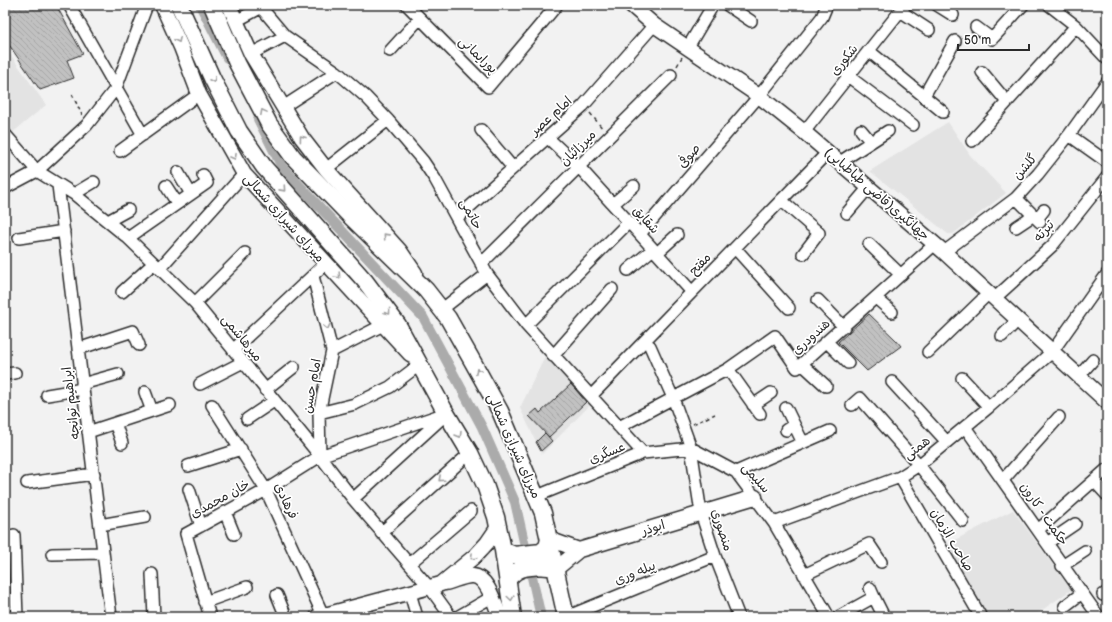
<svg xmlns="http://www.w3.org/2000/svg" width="1112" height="622" font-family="'Balsamiq Sans','Playpen Sans Arabic',sans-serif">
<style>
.built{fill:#e3e3e3}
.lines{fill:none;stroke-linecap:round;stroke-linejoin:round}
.canal{stroke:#ababab;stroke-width:10}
.building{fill:url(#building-back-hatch);stroke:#2b2b2b}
.minor-casing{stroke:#2b2b2b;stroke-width:14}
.tertiary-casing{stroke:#2b2b2b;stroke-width:17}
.secondary-casing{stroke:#2b2b2b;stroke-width:19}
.path{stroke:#2b2b2b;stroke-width:1.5;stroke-dasharray:4 3;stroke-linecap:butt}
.minor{stroke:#fff;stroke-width:11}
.tertiary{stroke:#fff;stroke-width:14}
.secondary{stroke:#fff;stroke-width:16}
.oneway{stroke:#a0a0a0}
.labels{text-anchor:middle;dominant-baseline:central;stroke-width:3.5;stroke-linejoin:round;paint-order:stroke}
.street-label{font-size:13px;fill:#2b2b2b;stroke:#fff}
</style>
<defs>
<pattern id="building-back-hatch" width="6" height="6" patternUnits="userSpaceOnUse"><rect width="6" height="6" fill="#c1c1c1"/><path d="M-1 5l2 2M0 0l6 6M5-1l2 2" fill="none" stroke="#a6a6a6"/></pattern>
</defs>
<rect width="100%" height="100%" fill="#f2f2f2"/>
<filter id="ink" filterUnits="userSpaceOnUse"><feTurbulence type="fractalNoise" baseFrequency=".025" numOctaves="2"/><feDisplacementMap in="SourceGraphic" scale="8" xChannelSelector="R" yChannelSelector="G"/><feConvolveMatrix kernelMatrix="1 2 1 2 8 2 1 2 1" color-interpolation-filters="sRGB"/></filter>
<g filter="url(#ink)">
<path class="built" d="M 5,47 L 46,105 L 11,134 L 5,127 Z
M 948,122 L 970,155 L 1006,193 L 953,234 L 948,234 L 870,171 Z
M 545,356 L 591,404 L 542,454 L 520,408 Z
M 1013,510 L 1071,590 L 1032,617 L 989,617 L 945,545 Z"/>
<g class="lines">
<path class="canal" d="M 200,5 L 227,58
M 258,119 L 282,167 L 423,317 L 482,427 L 515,502 L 541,617"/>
</g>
<path class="building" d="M 5,5 L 56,5 L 83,54 L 67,60 L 74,78 L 40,90 L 5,39 Z
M 869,314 L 896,340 L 901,346 L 867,371 L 838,342 Z
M 571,384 L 586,402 L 549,437 L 529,416 L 537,409 L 540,413 Z
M 545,433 L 552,441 L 541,451 L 536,442 Z"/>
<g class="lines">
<g class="minor-casing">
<path id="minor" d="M 69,5 L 143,135
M 259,5 L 285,36 L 337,72 L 366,97 L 388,120 L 423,161 L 435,179 L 487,274 L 526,325 L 643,453
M 407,5 L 488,87 L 557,5
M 727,5 L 751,21
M 937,5 L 953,15
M 1049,5 L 1076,26 L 1107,59
M 900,11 L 929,30
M 236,21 L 260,8
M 976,27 L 992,39 L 1023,5
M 688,47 L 713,5
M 390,51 L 420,18
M 869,51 L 943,112
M 251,54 L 285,36
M 982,72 L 1007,102
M 848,76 L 913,125
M 924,96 L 955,41
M 283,107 L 337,72
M 481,130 L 513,168
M 861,130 L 871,142
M 804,132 L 905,5
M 5,134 L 37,171 L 74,194 L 128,238 L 195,303 L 320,456 L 353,499 L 430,588 L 451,617
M 1069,135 L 1107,162
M 548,138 L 579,167 L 692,292
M 972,141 L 1076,26
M 120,151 L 199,94
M 840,162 L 888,131
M 326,169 L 388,120
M 178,172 L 191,194
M 58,185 L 111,617
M 166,186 L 177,203
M 5,188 L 37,171 L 87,125 L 116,88 L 147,5
M 74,194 L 94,182
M 1016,198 L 1040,222
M 781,200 L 819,233 L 803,254
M 613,204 L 634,186
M 847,213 L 869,187
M 457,218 L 583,106 L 654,25
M 1037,219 L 1044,210
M 108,221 L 128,210
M 1016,227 L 1034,215
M 640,234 L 759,96 L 822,17 L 827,5
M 19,238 L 64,231
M 128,238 L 207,183 L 203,175
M 869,244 L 901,275
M 735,248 L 789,308
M 944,252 L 1016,198 L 1038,174 L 1069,135 L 1107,82
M 657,253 L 677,235
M 481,264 L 671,75
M 160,268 L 244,174
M 628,270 L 653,249
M 313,276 L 332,351 L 319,413 L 320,456
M 122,292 L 154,263
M 876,298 L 892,312
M 995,298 L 1052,246 L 1107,177
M 818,300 L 844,327
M 195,303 L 245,253
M 441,310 L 487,274
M 526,325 L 629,222
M 1002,336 L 1018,320
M 827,342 L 848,363
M 650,346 L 673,398 L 691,448 L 736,472 L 774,523 L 829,617
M 78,349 L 133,331 L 139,345
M 233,350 L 326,263
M 332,351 L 383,325
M 928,352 L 989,293
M 553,356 L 612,289
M 802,364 L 826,386
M 728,369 L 760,414
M 5,374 L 15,373
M 1079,376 L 1093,360
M 962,378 L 989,407
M 892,382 L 947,442
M 82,384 L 118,374
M 200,384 L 243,362
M 265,390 L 294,367
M 145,392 L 152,411
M 47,395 L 83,389
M 591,396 L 828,152
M 212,405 L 266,490 L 323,615
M 753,405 L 771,393
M 852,405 L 860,398 L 919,465 L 963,521
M 786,408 L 803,443
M 319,413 L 355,404 L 390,387 L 419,365
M 247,419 L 274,401
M 115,423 L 122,443
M 619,427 L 728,369 L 775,336 L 797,368 L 935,244
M 965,427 L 1099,617
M 786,430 L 794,425
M 88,432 L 170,405
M 188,466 L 241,449
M 736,472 L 830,431
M 900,477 L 981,617
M 1003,480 L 1059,417
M 1094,481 L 1107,495
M 27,483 L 94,474
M 189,489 L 201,526
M 537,496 L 643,453 L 691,448 L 701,513 L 715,556 L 739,617
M 353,499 L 443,417
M 225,512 L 234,534
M 774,523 L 900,477 L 919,465 L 989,407 L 1052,352 L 1107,274
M 100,525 L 145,517
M 1038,530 L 1107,469
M 381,533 L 470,453
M 14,535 L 17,617
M 1047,543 L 1075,524
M 52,554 L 103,553
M 409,564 L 471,511
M 1062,566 L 1085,551
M 152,574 L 154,617
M 804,575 L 869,544 L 881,562
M 870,588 L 874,597
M 410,593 L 417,617
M 277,595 L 286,617
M 1103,595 L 1107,592
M 205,602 L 247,587
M 1065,606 L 1082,593
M 210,617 L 186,534 L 266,490 L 320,456 L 446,413
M 457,617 L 492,597
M 566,617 L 715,556
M 838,617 L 874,597 L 884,617"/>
</g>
<g class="tertiary-casing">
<path id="tertiary" d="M 162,5 L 181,47 L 199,94 L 244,174 L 410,354
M 229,5 L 251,54 L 302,138 L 326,169 L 400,251 L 415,273
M 631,5 L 654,25 L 759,96 L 804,132 L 944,252 L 1107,402
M 549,539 L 579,550
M 556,569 L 579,550 L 755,497
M 445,583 C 454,581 465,575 473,576 C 488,577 495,605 500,617
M 317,617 L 441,584 L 475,556 L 487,543 L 498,527"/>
</g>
<g class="secondary-casing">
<path id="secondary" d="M 179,5 L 212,78 L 239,131 L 264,167 L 365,281 L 398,325 L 446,413 L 470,453 L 485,485 L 496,517 L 503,550 L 513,617
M 212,5 L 237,63 L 269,124 L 293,157 L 351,217 L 426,290 L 448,318 L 474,364 L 500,411 L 543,513 L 566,617
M 503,550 L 514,555 L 541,552 L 547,547 L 549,539
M 508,579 C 511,576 513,573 517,571 C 526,566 547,565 556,569"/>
</g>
<path class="path" d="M 677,66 L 682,57
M 72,94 L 82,115
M 590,113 L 603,129
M 693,424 L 715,414"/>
<use href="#minor" class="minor"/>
<use href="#tertiary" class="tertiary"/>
<use href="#secondary" class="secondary"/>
</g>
<defs><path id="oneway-chevron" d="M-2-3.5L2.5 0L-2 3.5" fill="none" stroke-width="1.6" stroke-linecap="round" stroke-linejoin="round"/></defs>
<g class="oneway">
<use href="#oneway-chevron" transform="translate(178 40) rotate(65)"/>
<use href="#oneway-chevron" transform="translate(213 80) rotate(64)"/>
<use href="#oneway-chevron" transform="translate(263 112) rotate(-118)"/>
<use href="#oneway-chevron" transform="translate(302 138) rotate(-126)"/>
<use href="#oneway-chevron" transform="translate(234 157) rotate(61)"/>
<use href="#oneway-chevron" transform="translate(283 189) rotate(48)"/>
<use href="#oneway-chevron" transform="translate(386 236) rotate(-132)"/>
<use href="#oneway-chevron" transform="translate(338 276) rotate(47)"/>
<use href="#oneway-chevron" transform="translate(388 312) rotate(53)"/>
<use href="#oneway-chevron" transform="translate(327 327) rotate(77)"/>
<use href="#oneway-chevron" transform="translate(478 371) rotate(-118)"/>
<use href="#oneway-chevron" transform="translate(459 435) rotate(59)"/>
<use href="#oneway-chevron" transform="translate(441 479) rotate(138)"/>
<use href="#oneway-chevron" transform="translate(473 557) rotate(137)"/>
<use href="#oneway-chevron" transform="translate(511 598) rotate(82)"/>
</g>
</g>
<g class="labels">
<g class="street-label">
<text transform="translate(478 55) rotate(43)">پورایمانی</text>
<text transform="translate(844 60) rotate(-51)">شکوری</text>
<text transform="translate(551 116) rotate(-42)">امام عصر</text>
<text transform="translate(578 148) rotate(-45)">میرزائیان</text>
<text transform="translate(689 156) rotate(-49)">صوفی</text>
<text transform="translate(1025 167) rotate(-49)">گلشن</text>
<text transform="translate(877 194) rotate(41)">جهانگیری(قاضی طباطبایی)</text>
<text transform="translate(471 214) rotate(62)">حاتمی</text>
<text transform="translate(284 218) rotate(48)">میرزای شیرازی شمالی</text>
<text transform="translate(646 220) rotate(48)">شقایق</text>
<text transform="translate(1044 231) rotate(-48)">تبرته</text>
<text transform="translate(700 264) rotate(-46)">مفتح</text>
<text transform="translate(811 337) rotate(-42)">هندودری</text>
<text transform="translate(242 338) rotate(51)">میرهاشمی</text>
<text transform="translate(312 386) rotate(-80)">امام حسن</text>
<text transform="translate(71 403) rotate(-97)">ابراهیم توانچه</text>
<text transform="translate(514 446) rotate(66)">میرزای شیرازی شمالی</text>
<text transform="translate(917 448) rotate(-37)">همتی</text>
<text transform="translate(607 453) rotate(-22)">عسگری</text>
<text transform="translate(756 478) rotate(49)">سلیمی</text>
<text transform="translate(220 499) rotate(-29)">خان محمدی</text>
<text transform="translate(286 501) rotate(65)">فرهادی</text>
<text transform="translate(1044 514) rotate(55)">حکمت - کارون</text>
<text transform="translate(653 528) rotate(-17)">ابوذر</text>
<text transform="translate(722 530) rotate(72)">منصوری</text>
<text transform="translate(952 540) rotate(59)">صاحب الزمان</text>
<text transform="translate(635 573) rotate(-22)">پیله وری</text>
</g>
</g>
<rect width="1112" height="622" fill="none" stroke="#fff" stroke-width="20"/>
<rect x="10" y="10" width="1092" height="602" fill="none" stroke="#2b2b2b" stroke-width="1.5" filter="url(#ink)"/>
<path d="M958 44v6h71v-6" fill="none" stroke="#2b2b2b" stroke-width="2"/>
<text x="964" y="44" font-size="12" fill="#2b2b2b" stroke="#ffffff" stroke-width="3" paint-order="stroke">50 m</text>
</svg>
